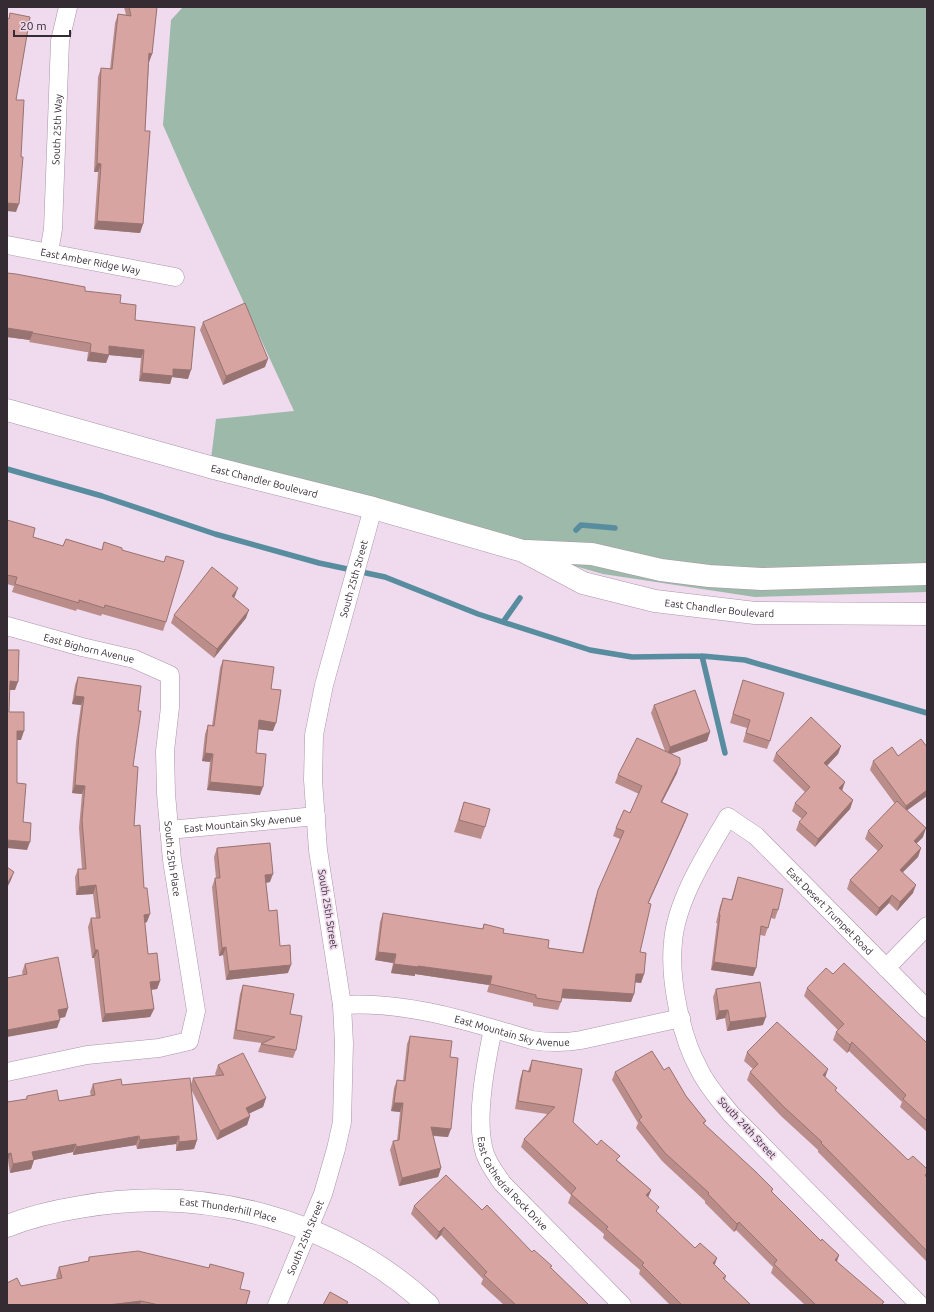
<svg xmlns="http://www.w3.org/2000/svg" width="934" height="1312" font-family="Ubuntu,sans-serif">
<style>
.green{fill:#9cb9a9}
.lines{fill:none;stroke-linecap:round;stroke-linejoin:round}
.stream{stroke:#588d9f;stroke-width:5.5}
.street-casing{stroke:#aa96a8;stroke-width:19}
.secondary-casing{stroke:#aa96a8;stroke-width:23}
.street{stroke:#fff;stroke-width:18}
.secondary{stroke:#fff;stroke-width:22}
.wall{fill:#ba8d8a}
.shaded-wall{fill:#977371}
.building{fill:#d8a4a1;stroke:#977371}
.labels{text-anchor:middle;dominant-baseline:central;stroke-width:3.5;stroke-linejoin:round;paint-order:stroke}
.street-label{font-size:10px;fill:#342b33;stroke:#f0daee}
</style>
<rect width="100%" height="100%" fill="#f0daee"/>
<path class="green" d="M 183,7 L 927,7 L 927,592 L 755,597 L 603,574 L 373,509 L 210,467 L 216,419 L 294,411 L 188,182 L 163,125 L 171,20 Z"/>
<g class="lines">
<path class="stream" d="M 7,469 L 102,496 L 215,534 L 319,563 L 385,577 L 478,614 L 590,650 L 632,657 L 702,656 L 745,660 L 927,713
M 576,530 L 581,525 L 615,528
M 503,622 L 520,598
M 702,656 L 725,753"/>
<g class="street-casing">
<g id="street">
<path id="s1" d="M 7,245 L 175,277"/>
<path id="s2" d="M 49,252 L 53,229 L 60,41 L 68,7"/>
<path id="s3" d="M 7,626 L 82,647 L 134,659 L 170,675 L 170,707 L 165,751 L 166,794 L 172,860 L 196,1011 L 189,1041 L 159,1048 L 87,1055 L 7,1072"/>
<path id="s4" d="M 169,830 L 316,816"/>
<path d="M 886,968 L 927,926"/>
<path id="s5" d="M 342,1005 C 408,1001 470,1022 532,1040 C 550,1043 564,1043 581,1040 L 681,1018"/>
<path id="s6" d="M 493,1029 C 486,1062 474,1121 485,1154 C 489,1165 496,1174 502,1183 L 622,1305"/>
<path id="s7" d="M 277,1305 L 323,1194 L 336,1149 L 342,1122 L 344,1043 L 342,1005 L 318,850 L 313,780 L 314,735 L 324,685 L 373,508"/>
<path id="s8" d="M 920,1305 L 731,1114 C 719,1099 707,1086 699,1069 C 681,1037 669,979 673,942 C 676,901 707,852 728,817 L 756,836 L 927,1009"/>
</g>
</g>
<g class="secondary-casing">
<g id="secondary">
<path id="s9" d="M 7,410 L 210,467 L 373,508 L 523,551 L 583,583 L 655,601 L 755,613 L 927,614"/>
<path d="M 527,551 L 592,554 L 661,570 L 709,576 L 762,579 L 927,574"/>
<path id="s10" d="M 7,1226 C 30,1217 55,1211 80,1207 C 204,1185 335,1219 428,1305"/>
</g>
</g>
<use href="#street" class="street"/>
<use href="#secondary" class="secondary"/>
</g>
<path class="wall" d="M 124,7 L 157,7 L 152,54 L 149,62 L 145,131 L 143,224 L 140,233 L 94,229 L 98,172 L 94,172 L 98,77 L 101,68 L 110,69 L 115,23 L 118,14 L 126,15 Z
M 7,273 L 85,291 L 120,303 L 188,379 L 172,377 L 170,384 L 139,381 L 141,358 L 109,355 L 106,363 L 87,361 L 88,352 L 86,352 L 29,342 L 30,340 L 7,337 Z
M 203,322 L 265,367 L 223,385 L 200,330 Z
M 7,520 L 33,537 L 63,546 L 66,539 L 102,550 L 104,542 L 122,550 L 166,622 L 163,631 L 102,614 L 101,616 L 77,609 L 76,611 L 12,592 L 14,586 L 7,584 Z
M 235,596 L 234,598 L 246,618 L 214,658 L 171,623 L 174,615 Z
M 223,660 L 271,689 L 273,731 L 258,729 L 256,753 L 260,795 L 207,790 L 210,762 L 202,761 L 205,734 L 208,725 L 212,726 L 220,668 Z
M 78,677 L 138,711 L 133,766 L 134,826 L 144,888 L 147,922 L 145,923 L 148,954 L 160,981 L 157,989 L 151,990 L 154,1009 L 150,1017 L 102,1022 L 94,958 L 92,958 L 88,927 L 91,918 L 96,918 L 93,894 L 76,895 L 75,877 L 78,869 L 82,869 L 79,828 L 82,794 L 72,793 L 76,742 L 81,705 L 72,704 L 75,685 Z
M 743,680 L 770,741 L 767,749 L 743,742 L 747,728 L 730,723 Z
M 654,705 L 710,732 L 707,741 L 671,754 L 677,773 L 662,802 L 688,814 L 685,822 L 648,903 L 640,952 L 644,974 L 641,983 L 635,982 L 634,994 L 631,1002 L 561,998 L 561,1002 L 558,1010 L 533,1006 L 533,1003 L 487,992 L 489,985 L 415,974 L 415,976 L 391,973 L 393,963 L 375,960 L 380,922 L 383,913 L 482,929 L 484,924 L 503,933 L 548,948 L 582,953 L 595,899 L 620,839 L 613,836 L 616,828 L 630,813 L 639,794 L 615,783 L 618,775 L 665,751 L 651,713 Z
M 841,746 L 838,754 L 827,766 L 842,791 L 853,800 L 850,809 L 815,847 L 796,830 L 799,822 L 802,819 L 792,811 L 795,803 L 805,792 L 773,761 L 776,753 Z
M 927,747 L 927,796 L 907,810 L 923,837 L 916,844 L 921,848 L 918,857 L 903,872 L 913,893 L 897,911 L 889,903 L 876,916 L 847,889 L 850,880 L 878,851 L 865,839 L 868,831 L 895,804 L 870,770 L 873,761 L 898,756 Z
M 464,802 L 485,827 L 481,839 L 454,832 Z
M 217,848 L 270,882 L 266,883 L 269,911 L 288,973 L 226,980 L 223,955 L 219,956 L 212,887 L 215,878 L 216,878 L 214,857 Z
M 738,877 L 778,910 L 775,919 L 771,918 L 765,936 L 760,935 L 756,968 L 753,976 L 711,970 L 717,923 L 716,923 L 720,906 L 723,898 L 731,900 Z
M 25,964 L 68,1008 L 65,1017 L 59,1018 L 57,1028 L 23,975 L 22,972 Z
M 833,974 L 927,1043 L 927,1132 L 900,1107 L 902,1102 L 849,1051 L 847,1053 L 833,1040 L 836,1032 L 838,1030 L 804,996 L 807,988 Z
M 243,985 L 290,1014 L 296,1050 L 293,1058 L 258,1052 L 261,1044 L 262,1043 L 233,1039 L 240,994 Z
M 716,989 L 763,1025 L 727,1031 L 725,1018 L 716,1020 L 713,997 Z
M 410,1036 L 450,1057 L 448,1137 L 433,1136 L 441,1168 L 438,1177 L 399,1186 L 390,1150 L 393,1141 L 397,1141 L 400,1112 L 391,1111 L 394,1088 L 397,1080 L 403,1081 L 407,1044 Z
M 747,1052 L 825,1077 L 836,1091 L 927,1178 L 927,1262 L 818,1152 L 818,1150 L 781,1116 L 747,1080 L 750,1072 L 753,1069 L 744,1061 Z
M 532,1060 L 573,1122 L 597,1145 L 618,1161 L 651,1190 L 648,1197 L 657,1212 L 695,1248 L 726,1276 L 725,1280 L 751,1305 L 670,1305 L 639,1274 L 640,1270 L 603,1238 L 604,1234 L 568,1203 L 571,1195 L 521,1147 L 524,1139 L 547,1114 L 515,1109 L 520,1079 L 523,1070 L 528,1071 Z
M 218,1065 L 266,1098 L 263,1107 L 248,1114 L 250,1116 L 247,1125 L 217,1140 L 191,1089 L 197,1140 L 194,1149 L 176,1151 L 176,1144 L 137,1149 L 136,1145 L 73,1155 L 73,1152 L 34,1160 L 31,1169 L 10,1173 L 8,1161 L 27,1096 L 59,1101 L 91,1096 L 90,1092 L 93,1084 L 122,1085 L 191,1084 L 193,1078 L 217,1076 L 215,1074 Z
M 664,1070 L 686,1096 L 706,1121 L 704,1124 L 773,1189 L 772,1192 L 821,1241 L 839,1255 L 837,1262 L 883,1305 L 805,1305 L 771,1273 L 773,1267 L 736,1230 L 734,1232 L 705,1203 L 705,1201 L 662,1161 L 636,1128 L 638,1123 L 612,1080 L 615,1072 Z
M 414,1206 L 482,1210 L 551,1268 L 589,1305 L 504,1305 L 481,1284 L 483,1279 L 441,1235 L 436,1240 L 411,1214 Z
M 89,1257 L 240,1289 L 246,1305 L 7,1305 L 21,1286 L 57,1279 L 56,1276 L 59,1267 L 88,1261 Z"/>
<path class="shaded-wall" d="M 149,53 L 152,54 L 149,62 L 146,61 Z
M 97,163 L 101,164 L 98,172 L 94,172 Z
M 7,203 L 19,204 L 16,212 L 7,211 Z
M 97,221 L 143,224 L 140,233 L 94,229 Z
M 7,328 L 33,332 L 30,340 L 7,337 Z
M 109,346 L 144,350 L 141,358 L 109,355 L 106,363 L 87,361 L 90,352 Z
M 268,359 L 265,367 L 223,385 L 226,376 Z
M 173,369 L 191,370 L 188,379 L 172,377 L 170,384 L 139,381 L 142,373 Z
M 238,588 L 235,596 L 229,604 L 232,596 Z
M 249,610 L 246,618 L 214,658 L 217,649 Z
M 10,681 L 18,682 L 15,690 L 7,690 Z
M 75,696 L 84,697 L 81,705 L 72,704 Z
M 259,720 L 276,723 L 273,731 L 256,729 Z
M 17,731 L 24,731 L 21,740 L 14,740 Z
M 710,732 L 707,741 L 667,755 L 670,747 Z
M 841,746 L 838,754 L 821,772 L 824,763 Z
M 205,753 L 213,754 L 210,762 L 202,761 Z
M 680,764 L 677,773 L 658,810 L 661,802 Z
M 210,782 L 263,787 L 260,795 L 207,790 Z
M 845,782 L 842,791 L 839,788 Z
M 75,785 L 85,786 L 82,794 L 72,793 Z
M 927,790 L 927,796 L 902,814 L 906,806 Z
M 853,800 L 850,809 L 815,847 L 818,839 Z
M 688,814 L 685,822 L 645,911 L 648,903 Z
M 926,828 L 923,837 L 911,849 L 914,841 Z
M 7,840 L 30,842 L 27,850 L 7,848 Z
M 921,848 L 918,857 L 897,878 L 900,870 Z
M 14,872 L 11,880 L 7,888 L 7,884 Z
M 273,874 L 270,882 L 262,883 L 265,875 Z
M 96,885 L 93,894 L 76,895 L 79,887 Z
M 916,885 L 913,893 L 897,911 L 900,902 Z
M 892,895 L 889,903 L 876,916 L 879,908 Z
M 150,914 L 147,922 L 141,923 L 144,915 Z
M 226,947 L 223,955 L 219,956 L 222,948 Z
M 95,950 L 98,950 L 94,958 L 92,958 Z
M 378,952 L 396,954 L 393,963 L 375,960 Z
M 714,962 L 756,968 L 753,976 L 711,970 Z
M 394,964 L 418,966 L 492,976 L 489,985 L 415,974 L 415,976 L 391,973 Z
M 291,965 L 288,973 L 226,980 L 229,971 Z
M 636,974 L 644,974 L 641,983 L 632,982 Z
M 160,981 L 157,989 L 147,990 L 150,982 Z
M 563,989 L 634,994 L 631,1002 L 560,998 Z
M 68,1008 L 65,1017 L 55,1019 L 58,1010 Z
M 154,1009 L 150,1017 L 102,1022 L 105,1014 Z
M 728,1010 L 725,1018 L 716,1020 L 719,1011 Z
M 766,1017 L 763,1025 L 727,1031 L 730,1022 Z
M 60,1020 L 57,1028 L 7,1037 L 7,1030 Z
M 852,1042 L 849,1051 L 847,1053 L 850,1045 Z
M 828,1069 L 825,1078 L 823,1075 Z
M 266,1098 L 263,1107 L 242,1117 L 246,1108 Z
M 394,1103 L 403,1103 L 400,1112 L 391,1111 Z
M 250,1116 L 247,1125 L 217,1140 L 220,1131 Z
M 431,1127 L 451,1129 L 448,1137 L 428,1135 Z
M 139,1136 L 136,1145 L 73,1155 L 76,1147 Z
M 179,1136 L 176,1144 L 137,1149 L 140,1140 Z
M 197,1140 L 194,1149 L 176,1151 L 179,1142 Z
M 76,1144 L 73,1152 L 29,1161 L 32,1152 Z
M 11,1153 L 8,1161 L 7,1162 L 7,1154 Z
M 34,1160 L 31,1169 L 10,1173 L 13,1164 Z
M 441,1168 L 438,1177 L 399,1186 L 402,1178 Z
M 651,1190 L 648,1198 L 646,1195 Z
M 739,1222 L 736,1230 L 734,1232 L 737,1224 Z
M 444,1227 L 441,1235 L 436,1240 L 439,1232 Z
M 839,1255 L 836,1263 L 835,1260 Z
M 717,1258 L 714,1267 L 713,1263 Z
M 141,1301 L 140,1305 L 108,1305 Z"/>
<path class="building" d="M 129,7 L 157,7 L 152,54 L 149,53 L 145,131 L 150,131 L 143,224 L 97,221 L 101,164 L 97,163 L 101,68 L 112,69 L 118,14 L 131,16 Z
M 10,13 L 30,17 L 16,100 L 24,100 L 21,157 L 23,157 L 19,204 L 7,203 L 7,18 L 9,19 Z
M 7,273 L 16,274 L 85,287 L 85,291 L 121,295 L 120,303 L 136,305 L 135,320 L 195,327 L 191,370 L 173,369 L 173,376 L 142,373 L 144,350 L 109,346 L 109,355 L 90,352 L 91,344 L 89,343 L 32,333 L 33,332 L 7,328 Z
M 245,303 L 268,359 L 226,376 L 203,322 Z
M 7,520 L 35,528 L 33,537 L 63,546 L 66,539 L 102,550 L 104,542 L 122,548 L 122,550 L 164,562 L 166,556 L 184,561 L 166,622 L 105,605 L 104,608 L 79,600 L 79,603 L 15,584 L 17,577 L 7,575 Z
M 212,567 L 238,588 L 232,596 L 249,610 L 217,649 L 174,615 Z
M 7,650 L 19,650 L 18,682 L 10,681 L 9,712 L 24,712 L 24,731 L 17,731 L 17,783 L 26,784 L 23,822 L 31,823 L 30,842 L 7,840 Z
M 223,660 L 274,667 L 271,689 L 281,690 L 276,723 L 259,720 L 256,753 L 266,754 L 263,787 L 210,782 L 213,754 L 205,753 L 208,725 L 214,726 Z
M 78,677 L 141,686 L 138,711 L 141,711 L 133,766 L 138,767 L 134,826 L 140,825 L 144,888 L 147,888 L 150,914 L 144,915 L 148,954 L 157,953 L 160,981 L 150,982 L 154,1009 L 105,1014 L 98,950 L 95,950 L 91,918 L 100,918 L 96,885 L 79,887 L 78,869 L 86,869 L 82,820 L 85,786 L 75,785 L 79,734 L 84,697 L 75,696 Z
M 743,680 L 784,693 L 770,741 L 746,733 L 750,720 L 733,714 Z
M 695,690 L 710,732 L 670,747 L 654,705 Z
M 811,717 L 841,746 L 824,763 L 845,782 L 839,788 L 853,800 L 818,839 L 799,822 L 807,813 L 795,803 L 810,787 L 776,753 Z
M 637,738 L 680,758 L 680,764 L 661,802 L 688,814 L 648,903 L 651,904 L 640,952 L 646,953 L 644,974 L 636,974 L 634,994 L 563,989 L 561,1002 L 536,998 L 536,995 L 490,984 L 492,976 L 418,966 L 418,967 L 394,964 L 396,954 L 378,952 L 383,913 L 483,929 L 484,924 L 504,929 L 503,933 L 549,940 L 548,948 L 583,953 L 598,890 L 624,831 L 616,828 L 624,810 L 630,813 L 642,786 L 618,775 Z
M 921,739 L 927,747 L 927,790 L 906,806 L 873,761 L 892,747 L 898,756 Z
M 897,801 L 926,828 L 914,841 L 921,848 L 900,870 L 916,885 L 900,902 L 892,895 L 879,908 L 850,880 L 883,846 L 868,831 Z
M 464,802 L 490,809 L 485,827 L 459,820 Z
M 270,843 L 273,874 L 265,875 L 269,911 L 277,910 L 280,946 L 290,945 L 291,965 L 229,971 L 226,947 L 222,948 L 215,878 L 220,878 L 217,848 Z
M 7,867 L 14,872 L 7,884 Z
M 738,877 L 783,889 L 778,910 L 773,909 L 768,928 L 761,926 L 756,968 L 714,962 L 720,915 L 719,914 L 723,898 L 732,900 Z
M 58,957 L 68,1008 L 58,1010 L 60,1020 L 7,1030 L 7,978 L 27,974 L 25,964 Z
M 844,963 L 927,1043 L 927,1121 L 903,1099 L 906,1095 L 852,1042 L 850,1045 L 836,1032 L 844,1024 L 807,988 L 826,968 L 833,974 Z
M 760,982 L 766,1017 L 730,1022 L 728,1010 L 719,1011 L 716,989 Z
M 243,985 L 294,994 L 290,1014 L 302,1016 L 296,1050 L 261,1044 L 275,1037 L 236,1030 Z
M 777,1022 L 828,1069 L 823,1075 L 837,1088 L 835,1090 L 908,1160 L 913,1156 L 927,1169 L 927,1173 L 925,1175 L 927,1178 L 927,1251 L 821,1143 L 822,1142 L 784,1107 L 750,1072 L 758,1064 L 747,1052 Z
M 410,1036 L 452,1041 L 450,1057 L 458,1058 L 451,1129 L 431,1127 L 441,1168 L 402,1178 L 393,1141 L 399,1140 L 403,1103 L 394,1103 L 397,1080 L 405,1081 Z
M 652,1051 L 664,1070 L 669,1067 L 686,1096 L 706,1121 L 703,1123 L 756,1172 L 773,1189 L 771,1191 L 821,1241 L 822,1239 L 839,1255 L 835,1260 L 884,1302 L 881,1305 L 816,1305 L 774,1264 L 777,1260 L 739,1222 L 737,1224 L 708,1194 L 709,1193 L 665,1153 L 639,1120 L 642,1117 L 615,1072 Z
M 243,1053 L 266,1098 L 246,1108 L 250,1116 L 220,1131 L 193,1078 L 224,1075 L 218,1065 Z
M 532,1060 L 582,1069 L 573,1122 L 597,1145 L 601,1140 L 620,1156 L 616,1160 L 651,1190 L 646,1195 L 659,1207 L 656,1211 L 695,1248 L 700,1243 L 717,1258 L 713,1263 L 726,1276 L 723,1278 L 751,1305 L 682,1305 L 642,1265 L 644,1263 L 606,1229 L 608,1227 L 571,1194 L 576,1188 L 524,1139 L 555,1107 L 518,1101 L 523,1070 L 530,1072 Z
M 190,1078 L 197,1140 L 179,1142 L 179,1136 L 140,1140 L 139,1136 L 76,1147 L 76,1144 L 32,1152 L 34,1160 L 13,1164 L 11,1153 L 7,1154 L 7,1102 L 27,1099 L 27,1096 L 57,1090 L 59,1101 L 95,1095 L 93,1084 L 121,1079 L 122,1085 Z
M 446,1175 L 482,1210 L 487,1205 L 532,1252 L 534,1250 L 552,1266 L 550,1267 L 589,1305 L 516,1305 L 484,1275 L 487,1272 L 444,1227 L 439,1232 L 414,1206 Z
M 138,1251 L 209,1268 L 210,1264 L 244,1273 L 240,1289 L 250,1291 L 246,1305 L 159,1305 L 141,1301 L 108,1305 L 7,1305 L 7,1283 L 17,1278 L 21,1286 L 62,1278 L 59,1267 L 89,1261 L 89,1257 Z
M 330,1292 L 348,1302 L 346,1305 L 323,1305 Z"/>
<g class="labels">
<g class="street-label">
<text stroke="none"><textPath href="#s2" startOffset="123">South 25th Way</textPath></text>
<text stroke="none"><textPath href="#s1" startOffset="85">East Amber Ridge Way</textPath></text>
<text stroke="none"><textPath href="#s9" startOffset="267">East Chandler Boulevard</textPath></text>
<text stroke="none"><textPath href="#s7" startOffset="745">South 25th Street</textPath></text>
<text stroke="none"><textPath href="#s9" startOffset="742">East Chandler Boulevard</textPath></text>
<text stroke="none"><textPath href="#s3" startOffset="85">East Bighorn Avenue</textPath></text>
<text stroke="none"><textPath href="#s4" startOffset="74">East Mountain Sky Avenue</textPath></text>
<text stroke="none"><textPath href="#s3" startOffset="355">South 25th Place</textPath></text>
<text transform="translate(328 909) rotate(81)">South 25th Street</text>
<text stroke="none"><textPath href="#s8" startOffset="732">East Desert Trumpet Road</textPath></text>
<text stroke="none"><textPath href="#s5" startOffset="173">East Mountain Sky Avenue</textPath></text>
<text transform="translate(747 1128) rotate(47)">South 24th Street</text>
<text stroke="none"><textPath href="#s6" startOffset="166">East Cathedral Rock Drive</textPath></text>
<text stroke="none"><textPath href="#s10" startOffset="225">East Thunderhill Place</textPath></text>
<text stroke="none"><textPath href="#s7" startOffset="73">South 25th Street</textPath></text>
</g>
</g>
<rect width="934" height="1312" fill="none" stroke="#342b33" stroke-width="16"/>
<path d="M14 30v6h56v-6" fill="none" stroke="#342b33" stroke-width="2"/>
<text x="20" y="30" font-size="12" fill="#342b33" stroke="#f0daee" stroke-width="3" paint-order="stroke">20 m</text>
</svg>
